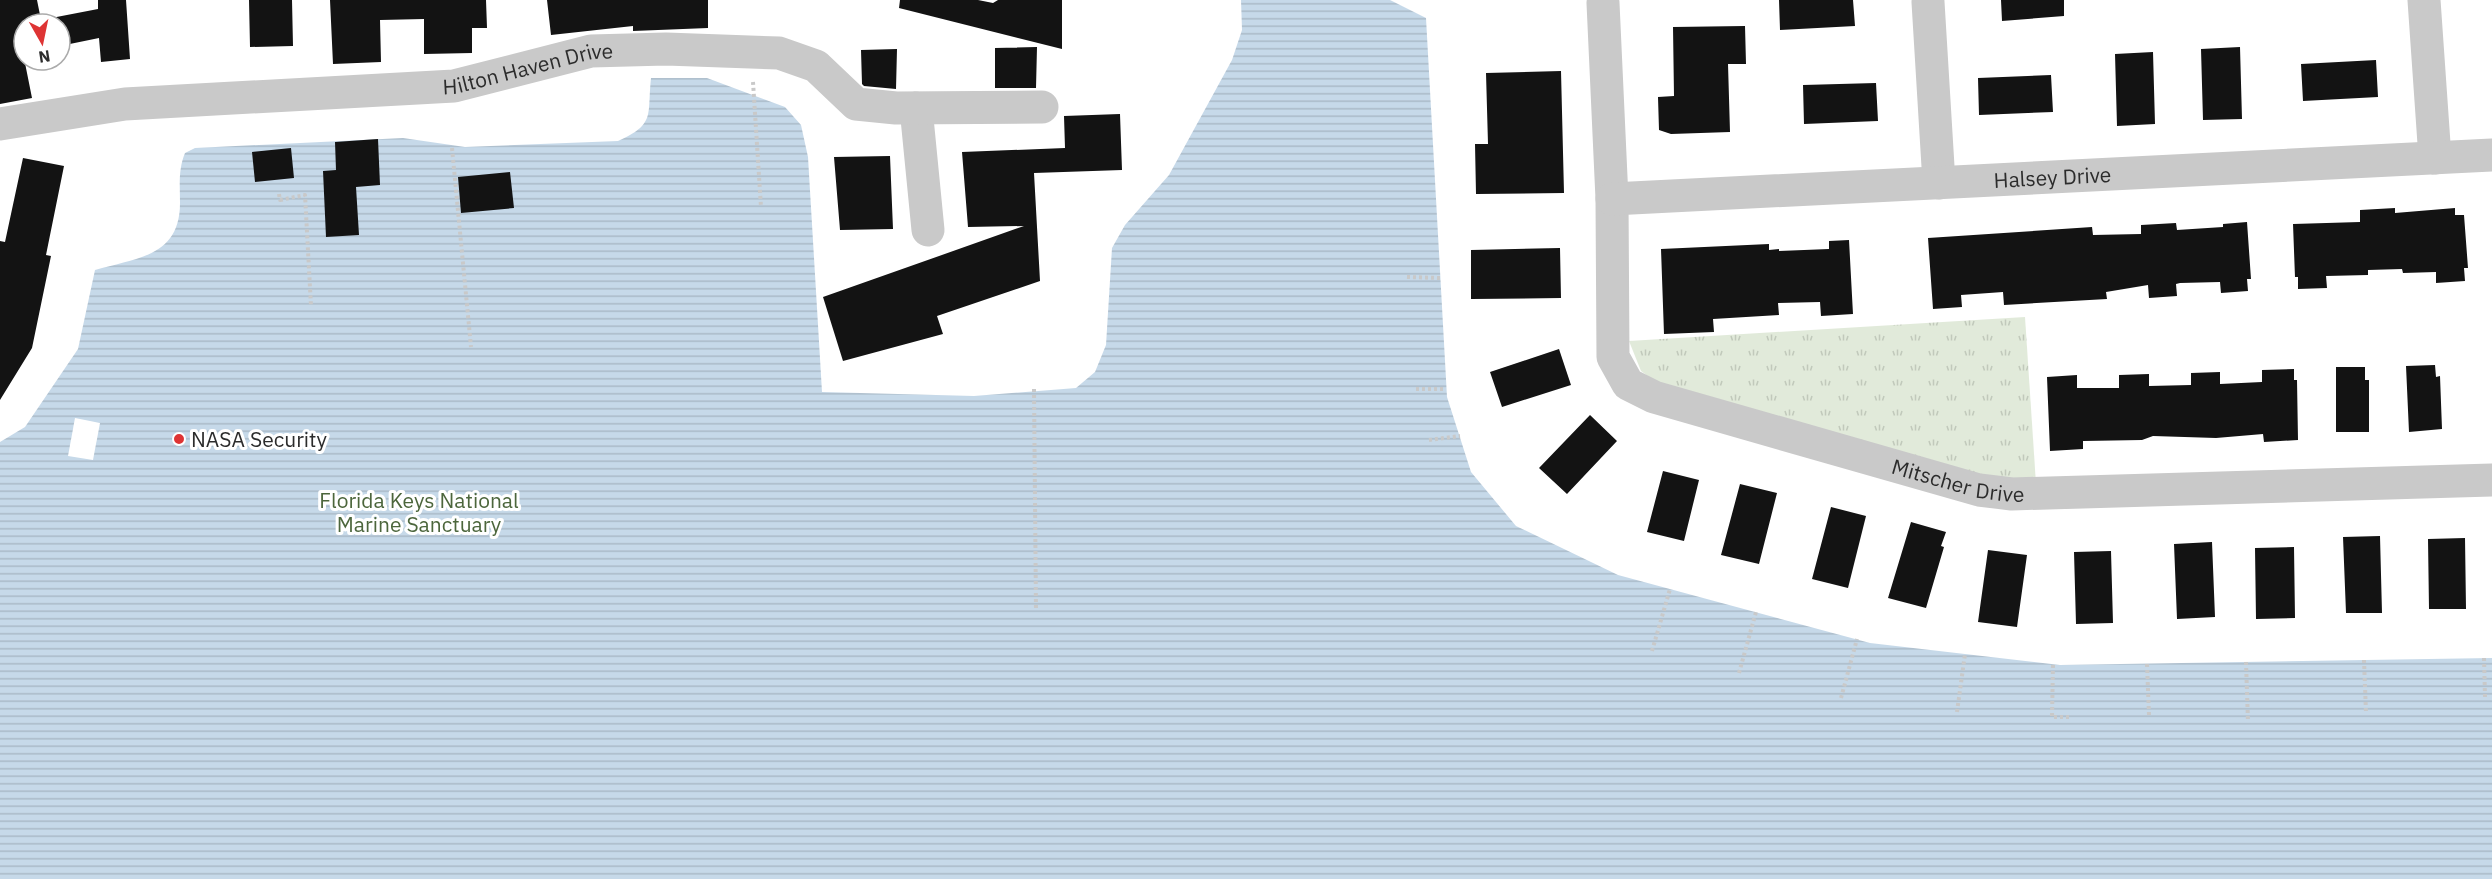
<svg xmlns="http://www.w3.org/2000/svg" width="2492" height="879" font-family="'IBM Plex Sans',sans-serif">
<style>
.park{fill:url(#park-tufts)}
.water{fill:url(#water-rules)}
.pier{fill:#fff}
.building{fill:#131313}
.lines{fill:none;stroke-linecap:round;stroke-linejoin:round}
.path{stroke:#c9c9c9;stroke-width:4;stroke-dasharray:3 3;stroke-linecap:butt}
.minor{stroke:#c9c9c9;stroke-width:33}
.poi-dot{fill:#de3434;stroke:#fff;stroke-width:2}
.labels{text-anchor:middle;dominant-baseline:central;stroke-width:6;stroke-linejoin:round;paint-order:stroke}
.street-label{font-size:21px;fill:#2c2c2c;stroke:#fff}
.poi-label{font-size:21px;fill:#2c2c2c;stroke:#fff;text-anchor:start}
.park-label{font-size:21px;fill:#4c663c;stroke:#fff}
</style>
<defs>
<pattern id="park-tufts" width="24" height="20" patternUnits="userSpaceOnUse" patternTransform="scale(1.5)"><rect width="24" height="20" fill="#e1eada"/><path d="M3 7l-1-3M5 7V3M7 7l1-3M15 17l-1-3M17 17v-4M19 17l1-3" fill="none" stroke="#c1c9bb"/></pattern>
<pattern id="water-rules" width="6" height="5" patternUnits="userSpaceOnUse" patternTransform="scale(1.5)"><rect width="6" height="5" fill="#c6d9e9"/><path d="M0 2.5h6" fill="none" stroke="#aabac8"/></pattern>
</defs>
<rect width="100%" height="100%" fill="#fff"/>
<path class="park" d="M 2025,317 L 2036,484 L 2010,484 L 1668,391 L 1641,371 L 1629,341 Z"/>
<path class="water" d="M 1241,0 L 1390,0 L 1426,18 L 1447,397 L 1471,472 L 1516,526 L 1618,575 L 1870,643 L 2060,665 L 2492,658 L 2492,879 L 0,879 L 0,442 L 25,427 L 78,349 L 95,270 C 136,258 180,257 180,203 C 180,186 178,170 185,153 L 195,148 L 403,138 L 465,147 L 618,141 C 656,124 647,116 651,78 L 707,78 L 785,107 L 801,125 L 808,157 L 822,392 L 974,396 L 1076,388 L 1095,372 L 1106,345 L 1112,248 L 1125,225 L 1169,175 L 1232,60 L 1242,30 Z"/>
<path class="pier" d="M 75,418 L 100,423 L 93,460 L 68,456 Z"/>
<path class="building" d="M 0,0 L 37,0 L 41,20 L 98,9 L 98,0 L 126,0 L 130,59 L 101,62 L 99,38 L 60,46 L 60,24 L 24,24 L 23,53 L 32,98 L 0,104 Z
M 249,0 L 292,0 L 293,46 L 250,47 Z
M 330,0 L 486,0 L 487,28 L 472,28 L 472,53 L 424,54 L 424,19 L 380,20 L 381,62 L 333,64 Z
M 547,0 L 708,0 L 708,28 L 633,31 L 633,26 L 551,35 Z
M 900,0 L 978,0 L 993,3 L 998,0 L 1062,0 L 1062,49 L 899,8 Z
M 1779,0 L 1853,0 L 1855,26 L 1780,30 Z
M 2001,0 L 2064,0 L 2064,16 L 2002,21 Z
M 1745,26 L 1746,64 L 1728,64 L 1730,132 L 1671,134 L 1659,130 L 1658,97 L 1674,96 L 1673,27 Z
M 1037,47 L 1036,88 L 995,88 L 995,48 Z
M 2240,47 L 2242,119 L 2203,120 L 2201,49 Z
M 897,49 L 896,89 L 864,86 L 862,84 L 861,50 Z
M 2153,52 L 2155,124 L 2117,126 L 2115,54 Z
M 2376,60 L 2378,97 L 2303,101 L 2301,64 Z
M 1561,71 L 1564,193 L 1476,194 L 1475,144 L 1488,144 L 1486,73 Z
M 2051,75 L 2053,112 L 1979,115 L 1978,78 Z
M 1876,83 L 1878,121 L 1804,124 L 1803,85 Z
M 1120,114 L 1122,170 L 1034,173 L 1040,281 L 937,316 L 943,334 L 843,361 L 823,297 L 1024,226 L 968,227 L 962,152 L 1065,148 L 1064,116 Z
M 378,139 L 380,185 L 356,187 L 359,235 L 326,237 L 323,171 L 336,170 L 335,142 Z
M 291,148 L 294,178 L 255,182 L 252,152 Z
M 890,156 L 893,229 L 840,230 L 834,157 Z
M 23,158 L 64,166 L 46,255 L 51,256 L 32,348 L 0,400 L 0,241 L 5,242 Z
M 510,172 L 514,208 L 461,213 L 458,177 Z
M 2395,208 L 2395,213 L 2455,208 L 2455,215 L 2464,215 L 2468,268 L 2464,268 L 2465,281 L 2436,283 L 2436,272 L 2403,273 L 2402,269 L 2368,270 L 2368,275 L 2326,276 L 2327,288 L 2298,289 L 2298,277 L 2295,277 L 2293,224 L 2360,222 L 2360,210 Z
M 2247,222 L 2251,279 L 2247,279 L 2248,291 L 2221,293 L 2220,282 L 2180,283 L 2176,284 L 2177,296 L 2149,298 L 2148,285 L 2106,292 L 2107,299 L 2004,305 L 2003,292 L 1961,295 L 1962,307 L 1933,309 L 1928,238 L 2092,227 L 2093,235 L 2141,234 L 2141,225 L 2176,223 L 2177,230 L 2223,227 L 2223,224 Z
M 1849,240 L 1853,314 L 1821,316 L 1820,302 L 1778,303 L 1779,315 L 1713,319 L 1714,332 L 1664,334 L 1661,249 L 1769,244 L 1769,250 L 1779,249 L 1779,251 L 1829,249 L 1829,241 Z
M 1560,248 L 1561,298 L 1471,299 L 1471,250 Z
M 1559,349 L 1571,385 L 1502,407 L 1490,372 Z
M 2435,365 L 2436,377 L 2440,376 L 2442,429 L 2409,432 L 2406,366 Z
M 2336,367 L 2365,367 L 2365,380 L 2369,380 L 2369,432 L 2336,432 Z
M 2294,369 L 2294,380 L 2297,380 L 2298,440 L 2264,442 L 2263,434 L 2216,438 L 2153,436 L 2142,440 L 2083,441 L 2083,449 L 2050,451 L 2047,377 L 2077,375 L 2077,388 L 2119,388 L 2119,375 L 2149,374 L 2149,386 L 2191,385 L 2191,373 L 2220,372 L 2220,384 L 2262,382 L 2262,370 Z
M 1590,415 L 1617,441 L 1567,494 L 1539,468 Z
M 1663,471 L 1699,480 L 1684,541 L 1647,532 Z
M 1740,484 L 1777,493 L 1759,564 L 1721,555 Z
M 1831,507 L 1866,516 L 1848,588 L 1812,579 Z
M 1911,522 L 1946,532 L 1941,546 L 1944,547 L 1926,608 L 1888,598 Z
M 2380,536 L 2382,613 L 2346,613 L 2343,537 Z
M 2465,538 L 2466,609 L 2429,609 L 2428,539 Z
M 2212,542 L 2215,617 L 2177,619 L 2174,544 Z
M 2294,547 L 2295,618 L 2256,619 L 2255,548 Z
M 1988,550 L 2027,555 L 2017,627 L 1978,622 Z
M 2111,551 L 2113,623 L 2076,624 L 2074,552 Z"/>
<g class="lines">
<path class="path" d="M 753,82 L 761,207
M 452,148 L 471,347
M 279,194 L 280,200 L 305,195 L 311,306
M 1407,277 L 1440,278
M 1034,389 L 1036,610
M 1416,389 L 1446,389
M 1429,440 L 1460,436
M 1652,651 L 1670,589
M 2484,658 L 2485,697
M 2364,660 L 2366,713
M 2246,662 L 2248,722
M 2147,664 L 2149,715
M 2053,665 L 2052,717 L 2069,717
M 1739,673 L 1756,612
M 1841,698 L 1857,639
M 1957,712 L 1965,654"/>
<g class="minor">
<path d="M 2424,0 L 2435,158"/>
<path d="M 1928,2 L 1939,183"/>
<path id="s1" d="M 1603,3 L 1612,199 L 1613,357 L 1628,384 L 1654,397 L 1979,490 L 2012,494 L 2492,480"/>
<path d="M 916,108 L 928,230"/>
<path id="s2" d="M 0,124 L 125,104 L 454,86 L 591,51 L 666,49 L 779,53 L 816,66 L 856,104 L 896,108 L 1042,107"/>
<path id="s3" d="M 1612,199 L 2492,155"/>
</g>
</g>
<circle class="poi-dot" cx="179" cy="439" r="6"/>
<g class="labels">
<g class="street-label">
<text stroke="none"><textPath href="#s2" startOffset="532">Hilton Haven Drive</textPath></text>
<text stroke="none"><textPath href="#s3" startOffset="441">Halsey Drive</textPath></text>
<text stroke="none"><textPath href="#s1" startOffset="730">Mitscher Drive</textPath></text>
</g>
<g class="poi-label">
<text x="191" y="439">NASA Security</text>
</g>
<g class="park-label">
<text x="419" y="500">Florida Keys National<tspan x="419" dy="24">Marine Sanctuary</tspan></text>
</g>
</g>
<g transform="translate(42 42) rotate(171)"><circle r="28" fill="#ffffff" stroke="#ababab" stroke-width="1.5"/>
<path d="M0-4.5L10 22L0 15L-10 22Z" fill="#de3434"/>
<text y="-9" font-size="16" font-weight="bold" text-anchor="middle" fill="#2c2c2c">N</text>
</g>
</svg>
